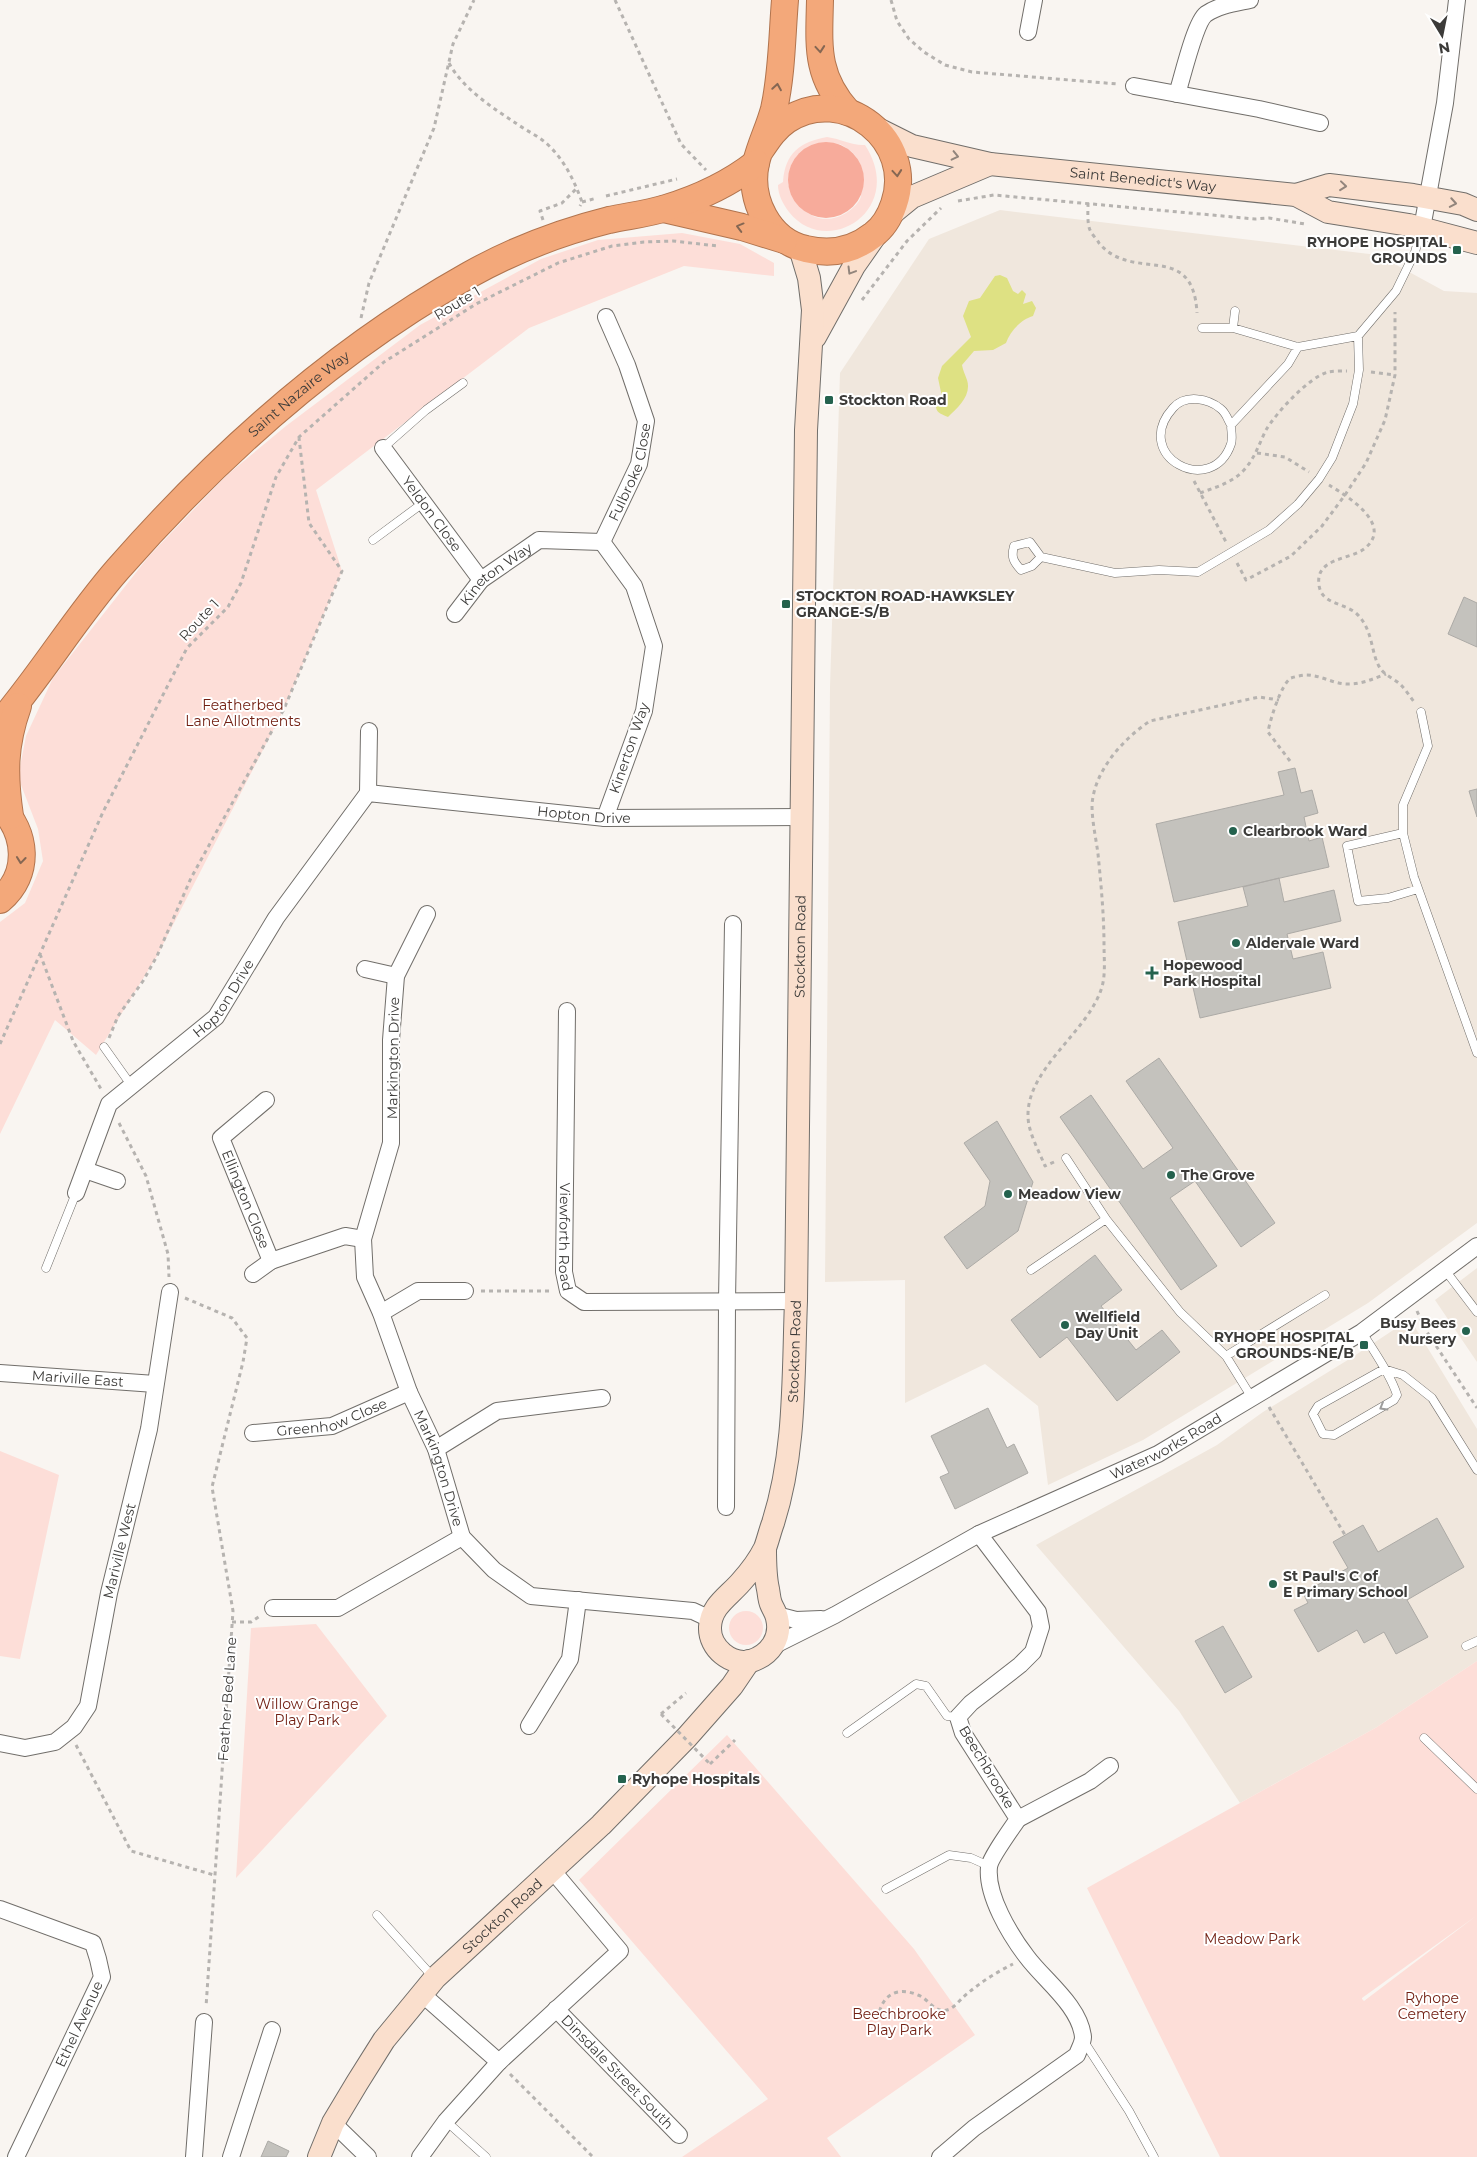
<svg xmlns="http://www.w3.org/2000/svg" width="1477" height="2157" font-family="Montserrat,sans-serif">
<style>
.built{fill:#f0e7dd}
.green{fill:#fdded8;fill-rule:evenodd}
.forest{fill:#f7ab9b}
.water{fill:#dee183}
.building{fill:#c4c2bd;stroke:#acaaa6}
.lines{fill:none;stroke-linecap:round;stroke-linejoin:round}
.service-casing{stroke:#716e6a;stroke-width:9}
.minor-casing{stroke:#716e6a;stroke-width:18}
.secondary-casing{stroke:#716e6a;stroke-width:24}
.trunk-casing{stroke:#b1744e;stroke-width:28}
.path{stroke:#b6b3b0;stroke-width:3;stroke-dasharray:4 4;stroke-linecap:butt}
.service{stroke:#fff;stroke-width:8}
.minor{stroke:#fff;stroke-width:16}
.secondary{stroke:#fadfcd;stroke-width:22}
.trunk{stroke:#f3a87a;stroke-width:26}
.path-bridge{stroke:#b6b3b0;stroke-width:3;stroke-dasharray:4 4;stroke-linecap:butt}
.oneway{stroke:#856753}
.oneway2{stroke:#92857c}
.oneway3{stroke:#9e9d9c}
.poi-dot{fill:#24624e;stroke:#fff;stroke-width:2}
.labels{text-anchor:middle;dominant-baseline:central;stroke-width:4;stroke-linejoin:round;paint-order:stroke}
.street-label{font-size:14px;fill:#3c3b39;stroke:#fff}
.poi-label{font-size:14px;font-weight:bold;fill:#3c3b39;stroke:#fff;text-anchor:start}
.park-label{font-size:14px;fill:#722013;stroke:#fff}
</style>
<rect width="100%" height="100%" fill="#f9f5f1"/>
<path class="built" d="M 1000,210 L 1378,255 L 1444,291 L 1477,293 L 1477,1223 L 1368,1303 L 1143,1440 L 1048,1485 L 1038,1406 L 985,1364 L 905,1403 L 905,1280 L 825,1282 L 830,687 L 840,373 L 929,239 Z
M 1477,1268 L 1477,1362 L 1435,1300 Z
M 1410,1319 L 1477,1429 L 1477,1661 L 1377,1727 L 1240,1803 L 1179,1711 L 1036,1545 L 1217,1445 L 1263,1412 L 1351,1358 Z"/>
<path class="green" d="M 827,137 C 842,139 852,146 865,145 C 907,210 827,260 789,212 C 783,204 778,195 778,185 L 783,182 C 785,153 800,142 827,137 ZM 840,144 C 857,154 860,158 860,177 C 861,183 862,191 861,196 C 860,202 853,208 849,211 C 822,230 796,212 788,184 Z
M 682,233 L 740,244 L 774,263 L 774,276 L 684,266 L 529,328 L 316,490 L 342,571 L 284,709 L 157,956 L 96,1055 L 55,1020 L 0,1134 L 0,922 L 25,903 L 43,861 L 38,829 L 18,777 L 26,736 L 53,678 L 149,556 L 227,475 L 286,426 L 420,325 L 541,259 L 598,240 Z
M 0,1451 L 59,1475 L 20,1659 L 0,1656 Z
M729 1628a17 17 0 1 1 34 0a17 17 0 1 1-34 0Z
M 316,1624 L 387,1716 L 236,1878 L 251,1628 Z
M 1477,1661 L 1477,2157 L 1220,2157 L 1087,1888 L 1377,1727 ZM 1476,1916 L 1364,2001 L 1362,1999 L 1362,1998 Z
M 727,1735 L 914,1949 L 975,2035 L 827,2138 L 841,2157 L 682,2157 L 768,2099 L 579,1880 Z"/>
<path class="forest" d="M788 180a38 38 0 1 1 76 0a38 38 0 1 1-76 0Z"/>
<path class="water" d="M 1000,275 L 1007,278 L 1013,291 L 1018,294 L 1022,290 L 1026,294 L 1023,304 L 1032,301 L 1036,308 L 1033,316 C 1022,319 1010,331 1006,343 L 993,350 L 974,351 L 962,365 C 963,371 965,374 967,380 C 972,395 958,408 948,417 C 938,413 935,412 936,401 L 942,397 L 938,378 L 942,366 L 971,337 L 963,316 L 969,301 L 980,298 L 995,276 Z"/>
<path class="building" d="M 1464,597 L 1477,603 L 1477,647 L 1448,634 Z
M 1295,768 L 1301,793 L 1312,790 L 1318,813 L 1304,817 L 1309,841 L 1322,837 L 1329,867 L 1174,902 L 1156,824 L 1284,795 L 1278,772 Z
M 1477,789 L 1477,817 L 1469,791 Z
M 1279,878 L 1284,902 L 1334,890 L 1341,921 L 1287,934 L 1293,959 L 1323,952 L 1331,988 L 1200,1018 L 1178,922 L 1248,906 L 1243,887 Z
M 1159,1058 L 1275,1223 L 1241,1247 L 1195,1181 L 1170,1198 L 1217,1266 L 1181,1290 L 1060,1117 L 1091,1095 L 1143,1169 L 1173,1148 L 1126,1081 Z
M 997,1121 L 1033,1182 L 1018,1231 L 967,1269 L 944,1237 L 985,1206 L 990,1181 L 964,1143 Z
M 1095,1255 L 1122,1290 L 1101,1306 L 1136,1350 L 1162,1330 L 1180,1352 L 1117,1401 L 1067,1337 L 1040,1358 L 1011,1320 Z
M 988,1408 L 1007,1448 L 1014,1444 L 1028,1473 L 955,1509 L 940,1477 L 949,1473 L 931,1436 Z
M 1437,1518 L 1464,1567 L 1407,1600 L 1428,1637 L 1396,1654 L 1384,1632 L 1364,1643 L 1357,1630 L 1318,1652 L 1294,1610 L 1308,1603 L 1303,1593 L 1348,1568 L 1333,1542 L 1363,1525 L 1378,1552 Z
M 1223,1626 L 1252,1677 L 1225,1693 L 1195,1641 Z
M 268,2141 L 289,2151 L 286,2157 L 261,2157 Z"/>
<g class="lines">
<g class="service-casing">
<path id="service" d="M 1202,328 L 1233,328 L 1298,347 L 1358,336 L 1396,291 L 1415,252 L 1421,230
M 1233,328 L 1235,311
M 1231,425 C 1228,420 1226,413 1221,409 C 1208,398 1185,394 1173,408 C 1130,456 1212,499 1231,444 C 1233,438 1231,431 1231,425 L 1288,364 L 1298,347
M 383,448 L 426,410 L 463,383
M 373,540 L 423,503
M 1041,557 L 1030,542 L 1014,546 C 1011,557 1013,561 1021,570 L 1032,566 L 1041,557 L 1115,573 L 1159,570 L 1198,572 L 1269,530 L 1298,504 L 1319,479 L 1332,458 L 1353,404 L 1359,370 L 1358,336
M 1421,712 L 1428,746 L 1403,805 L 1403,833 L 1414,877 L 1477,1053
M 1403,833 L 1347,846 L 1358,901 L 1388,898 L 1418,889
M 104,1047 L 131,1085
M 1066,1158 L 1106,1219 L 1180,1312 L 1226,1356 L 1252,1398
M 46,1268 L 76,1193
M 1031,1270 L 1106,1219
M 1445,1270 L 1477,1312
M 1362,1332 C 1373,1350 1391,1375 1397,1395 L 1394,1400 L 1334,1435 L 1323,1434 L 1313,1414 L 1318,1406 L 1384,1369 L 1403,1375 L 1432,1398 L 1477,1470
M 1226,1356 L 1325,1295
M 1466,1646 L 1477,1641
M 847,1733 L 916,1684 L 926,1686 L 947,1716 L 958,1717
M 1424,1738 L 1477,1789
M 886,1889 L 949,1855 L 971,1858 L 989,1866
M 377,1915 L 433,1977
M 1083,2040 L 1129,2111 L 1154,2157
M 446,2121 L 486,2157"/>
</g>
<g class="minor-casing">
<g id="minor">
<path d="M 1028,32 L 1034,0"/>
<path d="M 1134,86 L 1259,109 L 1320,123"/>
<path d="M 1177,94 C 1182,79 1195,22 1206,14 C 1219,5 1236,3 1250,0"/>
<path d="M 1422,228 L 1445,103 L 1457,0"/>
<path id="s1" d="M 383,448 L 481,580"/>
<path d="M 602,542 L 634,586 L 654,646 L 644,711 L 605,818"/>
<path id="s2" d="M 602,542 L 639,464 L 646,421 L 627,365 L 606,317"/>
<path id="s3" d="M 455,614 L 481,580 L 539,540 L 602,542"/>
<path d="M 368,793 L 369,731"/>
<path id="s4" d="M 427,914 L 396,976 L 391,1040 L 391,1143 L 363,1239 L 365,1277 L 381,1313 L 409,1392 L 436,1449 L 462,1537 L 494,1570 L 531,1596 L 693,1611 L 710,1619"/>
<path d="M 365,969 L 396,976"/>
<path id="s5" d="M 567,1011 L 564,1272 L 568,1291 L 584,1302 L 796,1301"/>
<path id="s6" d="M 266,1100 L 221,1138 L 271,1261 L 345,1236 L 363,1239"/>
<path d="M 85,1170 L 117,1181"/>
<path id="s7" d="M 76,1193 L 109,1104 L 216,1017 L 276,918 L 368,793 L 605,818 L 802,817"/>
<path d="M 253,1274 L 271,1261"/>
<path d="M 381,1313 L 418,1291 L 465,1291"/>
<path id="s8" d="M 0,1373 L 155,1384"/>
<path id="s9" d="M 253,1433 L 332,1426 L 409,1392"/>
<path d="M 436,1449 L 497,1411 L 602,1398"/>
<path d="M 726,1507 L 727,1302 L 733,924"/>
<path d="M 273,1608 L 338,1608 L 462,1537"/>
<path d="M 777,1615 L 796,1620 L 821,1619"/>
<path id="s10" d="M 773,1646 L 835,1615 L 979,1534 L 1158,1454 L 1362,1332 L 1477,1246"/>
<path d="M 529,1726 L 570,1659 L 578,1600"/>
<path id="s11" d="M 0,1743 L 25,1748 L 55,1742 L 74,1727 L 88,1706 L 109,1593 L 149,1429 L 170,1292"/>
<path d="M 1018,1819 L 1090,1781 L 1110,1766"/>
<path d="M 0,1909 L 93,1943 L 98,1959 L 102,1977 L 16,2157"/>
<path d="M 422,1994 L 499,2062"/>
<path id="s12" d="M 556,2009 L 679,2135"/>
<path d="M 333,2123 L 368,2157"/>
<path d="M 194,2157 L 204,2022"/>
<path d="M 231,2157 L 272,2030"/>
<path d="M 420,2157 L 446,2121 L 499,2062 L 620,1951 L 552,1870"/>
<path d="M 940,2157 L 974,2128 L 1077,2055 C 1079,2049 1083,2043 1083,2037 C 1080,2006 1044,1980 1027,1957 C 1010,1935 986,1895 989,1867 C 990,1858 1012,1828 1018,1819 L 963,1733 L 958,1717 L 971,1703 L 1020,1665 L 1033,1652 L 1041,1627 L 1038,1612 L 979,1534"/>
</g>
</g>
<g class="secondary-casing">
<g id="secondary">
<path id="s13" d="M 876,128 L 912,146 L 990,164 L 1296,195 L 1328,212 L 1409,225 L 1477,243"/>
<path d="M 1296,195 L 1329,185 L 1413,195 L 1463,204 L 1477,210"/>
<path d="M 890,215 L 912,197 L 990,164"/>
<path d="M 815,337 L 854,266 L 877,233"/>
<path id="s14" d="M 765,1548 C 765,1562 765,1576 768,1589 C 769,1594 769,1599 771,1604 C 773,1609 776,1613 777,1618 C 782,1638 770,1655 751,1661 C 731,1666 709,1648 710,1627 C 711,1606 728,1597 741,1582 C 750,1572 759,1560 765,1548 C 768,1540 770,1531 773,1523 C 796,1451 793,1376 796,1301 L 806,430 L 813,310 L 809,278 L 800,248"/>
<path id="s15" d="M 319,2157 L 333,2123 L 357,2083 L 384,2040 L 435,1978 L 601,1825 L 687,1737 L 732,1686 L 749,1661"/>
</g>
</g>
<g class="trunk-casing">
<g id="trunk">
<path d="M 820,0 C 819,46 815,75 848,112"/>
<path d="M 760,151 C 768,139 775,128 787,120 C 844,83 916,141 894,204 C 890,216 884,227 873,235 C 853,251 831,255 806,249 C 769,241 748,199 756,163 C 760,145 769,128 774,109 C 782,74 782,36 785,0"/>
<path d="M 664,209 L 742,227 L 784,240"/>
<path id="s16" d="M 0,723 C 42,674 75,618 118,569 C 219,454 335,350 469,275 C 512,251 561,232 609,220 C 627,216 647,214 666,208 C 699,198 729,184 756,163"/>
<path d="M 0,806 C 27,832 31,874 0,900"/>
<path d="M 10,816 C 4,775 4,745 18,706"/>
</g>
</g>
<path class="path" d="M 615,0 L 681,144 L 706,170
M 891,0 L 897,21 L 909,39 L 924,52 L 945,65 L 972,72 L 1118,84
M 449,63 C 463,89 493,108 517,124 C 527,131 538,136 546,143 C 564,159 574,180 582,202 L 580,206
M 606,196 L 677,179
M 958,201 L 994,195 L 1255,219 L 1269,218 L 1305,224
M 582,202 L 597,198
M 1088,203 C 1088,211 1087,223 1090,230 C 1092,235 1097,239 1099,243 C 1133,284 1193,239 1197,313
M 543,220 L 540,211 L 562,203 L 577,188
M 862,300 L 907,241 L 941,208
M 361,318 L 369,283 L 434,128 L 453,44 L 474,0
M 1371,372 L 1395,375
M 1257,453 L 1285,457 L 1309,472
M 1194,481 L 1226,542
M 1329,485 C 1347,496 1395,525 1364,549 C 1349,560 1315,558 1319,585 C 1321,604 1344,603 1356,613 C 1374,630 1370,652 1380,668 C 1384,675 1395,679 1401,685 C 1406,690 1410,697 1415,703
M 1200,493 C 1216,487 1232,483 1244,470 C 1255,458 1259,444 1266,430 C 1276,413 1309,377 1328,372 C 1334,371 1341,371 1347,371
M 1237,563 L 1246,580 L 1291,556 L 1322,526 L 1345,495 L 1366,463 L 1385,420 L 1395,375 L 1395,312
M 1290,761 L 1268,732 C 1270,720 1281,684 1291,678 C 1294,677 1302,675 1306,675 C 1321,675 1333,684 1348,684 C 1362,684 1373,679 1386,674
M 40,954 L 73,1041 L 101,1089
M 109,1038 L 118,1016 L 143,981 L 157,956 L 191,878 L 284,709 L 342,571 L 309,523 L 299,438
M 0,1044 L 103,812 L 187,648 L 228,607 L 241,583 L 276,477 L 299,437 L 384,362 L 476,304 L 558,263 L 612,246 L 644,242 L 673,241 L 718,246
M 119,1123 L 146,1176 L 168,1254 L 169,1277
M 1054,1162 L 1045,1166 C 1039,1151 1028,1132 1028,1116 C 1027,1069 1086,1033 1101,990 C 1106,976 1104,959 1104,945 C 1104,915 1101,884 1098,854 C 1096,838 1092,822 1092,805 C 1094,771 1123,739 1150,721 L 1259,697 L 1279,700
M 481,1291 L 552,1291
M 185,1298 L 232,1318 L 247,1338 L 243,1362 L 212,1487 L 233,1611 L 206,2007
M 1417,1311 L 1425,1329 L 1477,1408
M 1269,1407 L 1345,1535
M 232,1622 L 251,1622 L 260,1616
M 661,1714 L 686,1693
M 76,1745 L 131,1851 L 214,1875
M 710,1764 L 735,1740
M 879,2035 C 874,2008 887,1982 918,1995 C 929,1999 934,2013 947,2010 C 955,2008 961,1998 968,1993 C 981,1982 997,1972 1013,1964
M 510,2074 L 593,2157"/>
<use href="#service" class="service"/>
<use href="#minor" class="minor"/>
<use href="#secondary" class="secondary"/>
<use href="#trunk" class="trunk"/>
<path class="path-bridge" d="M 661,1714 L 710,1764"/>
</g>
<defs><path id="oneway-chevron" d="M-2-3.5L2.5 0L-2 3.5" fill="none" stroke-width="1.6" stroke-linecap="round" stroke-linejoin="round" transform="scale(1.25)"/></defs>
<g class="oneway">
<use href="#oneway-chevron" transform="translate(820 49) rotate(85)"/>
<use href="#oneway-chevron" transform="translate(777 87) rotate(-81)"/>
<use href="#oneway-chevron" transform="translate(897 173) rotate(85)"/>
<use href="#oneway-chevron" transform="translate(740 227) rotate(-165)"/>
<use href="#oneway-chevron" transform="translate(21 860) rotate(96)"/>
</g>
<g class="oneway2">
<use href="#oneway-chevron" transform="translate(955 156) rotate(13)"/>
<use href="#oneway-chevron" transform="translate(1343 186) rotate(6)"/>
<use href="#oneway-chevron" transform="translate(1453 203) rotate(10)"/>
<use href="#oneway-chevron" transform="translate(851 271) rotate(121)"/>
</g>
<use class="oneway3" href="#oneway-chevron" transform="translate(1383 1407) rotate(150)"/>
<g class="poi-dot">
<rect x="1452" y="245" width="10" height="10" rx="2.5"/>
<rect x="824" y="395" width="10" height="10" rx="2.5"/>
<rect x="781" y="599" width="10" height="10" rx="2.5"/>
<circle cx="1233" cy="831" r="5"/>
<circle cx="1236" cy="943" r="5"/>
<path d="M1149.5 965.5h5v5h5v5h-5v5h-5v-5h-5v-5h5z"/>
<circle cx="1171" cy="1175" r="5"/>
<circle cx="1008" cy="1194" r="5"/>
<circle cx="1065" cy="1325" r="5"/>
<circle cx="1466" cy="1331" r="5"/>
<rect x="1359" y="1340" width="10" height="10" rx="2.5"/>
<circle cx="1273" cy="1584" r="5"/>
<rect x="617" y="1774" width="10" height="10" rx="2.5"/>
</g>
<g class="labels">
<g class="street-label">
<text stroke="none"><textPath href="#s13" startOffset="274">Saint Benedict's Way</textPath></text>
<text transform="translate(457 303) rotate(-31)">Route 1</text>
<text stroke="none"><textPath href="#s16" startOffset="446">Saint Nazaire Way</textPath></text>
<text stroke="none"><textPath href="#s2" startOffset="76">Fulbroke Close</textPath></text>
<text stroke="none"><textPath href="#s1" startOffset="82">Yeldon Close</textPath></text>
<text stroke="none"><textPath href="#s3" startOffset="58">Kineton Way</textPath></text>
<text transform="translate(199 620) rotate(-47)">Route 1</text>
<text transform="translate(629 748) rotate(-71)">Kinerton Way</text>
<text stroke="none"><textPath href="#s7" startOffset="721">Hopton Drive</textPath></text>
<text stroke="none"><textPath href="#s14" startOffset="891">Stockton Road</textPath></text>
<text stroke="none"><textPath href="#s7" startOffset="252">Hopton Drive</textPath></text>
<text transform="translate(393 1058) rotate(-89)">Markington Drive</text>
<text stroke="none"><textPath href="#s6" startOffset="125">Ellington Close</textPath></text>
<text stroke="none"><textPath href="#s5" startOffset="226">Viewforth Road</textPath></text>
<text stroke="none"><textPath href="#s14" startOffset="486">Stockton Road</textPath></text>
<text stroke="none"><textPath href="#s8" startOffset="78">Mariville East</textPath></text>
<text stroke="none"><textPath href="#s9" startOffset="81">Greenhow Close</textPath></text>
<text stroke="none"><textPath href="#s10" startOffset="441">Waterworks Road</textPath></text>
<text stroke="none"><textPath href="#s4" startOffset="580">Markington Drive</textPath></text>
<text stroke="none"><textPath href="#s11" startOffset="264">Mariville West</textPath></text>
<text transform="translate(227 1699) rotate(-86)">Feather Bed Lane</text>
<text transform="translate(987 1767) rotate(59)">Beechbrooke</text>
<text stroke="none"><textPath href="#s15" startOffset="306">Stockton Road</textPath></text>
<text transform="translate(79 2024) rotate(-65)">Ethel Avenue</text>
<text stroke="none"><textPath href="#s12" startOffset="88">Dinsdale Street South</textPath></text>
</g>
<g class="poi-label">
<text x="1447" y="242" text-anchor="end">RYHOPE HOSPITAL<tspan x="1447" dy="16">GROUNDS</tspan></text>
<text x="839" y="400">Stockton Road</text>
<text x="796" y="596">STOCKTON ROAD-HAWKSLEY<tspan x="796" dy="16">GRANGE-S/B</tspan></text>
<text x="1243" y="831">Clearbrook Ward</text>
<text x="1246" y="943">Aldervale Ward</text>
<text x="1163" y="965">Hopewood<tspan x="1163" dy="16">Park Hospital</tspan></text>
<text x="1181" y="1175">The Grove</text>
<text x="1018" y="1194">Meadow View</text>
<text x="1075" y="1317">Wellfield<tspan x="1075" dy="16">Day Unit</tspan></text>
<text x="1456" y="1323" text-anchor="end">Busy Bees<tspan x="1456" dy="16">Nursery</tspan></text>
<text x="1354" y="1337" text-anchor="end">RYHOPE HOSPITAL<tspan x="1354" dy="16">GROUNDS-NE/B</tspan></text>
<text x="1283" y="1576">St Paul's C of<tspan x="1283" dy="16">E Primary School</tspan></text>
<text x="632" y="1779">Ryhope Hospitals</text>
</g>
<g class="park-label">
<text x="243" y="705">Featherbed<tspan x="243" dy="16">Lane Allotments</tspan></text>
<text x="307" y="1704">Willow Grange<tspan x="307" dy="16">Play Park</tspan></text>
<text x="1252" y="1939">Meadow Park</text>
<text x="1432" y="1998">Ryhope<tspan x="1432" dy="16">Cemetery</tspan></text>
<text x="899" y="2014">Beechbrooke<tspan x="899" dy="16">Play Park</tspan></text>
</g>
</g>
<g transform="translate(1442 35) rotate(170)" stroke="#ffffff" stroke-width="4" paint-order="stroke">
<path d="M0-4L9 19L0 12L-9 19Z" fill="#3c3b39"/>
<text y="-8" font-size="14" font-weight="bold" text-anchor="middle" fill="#3c3b39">N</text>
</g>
</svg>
